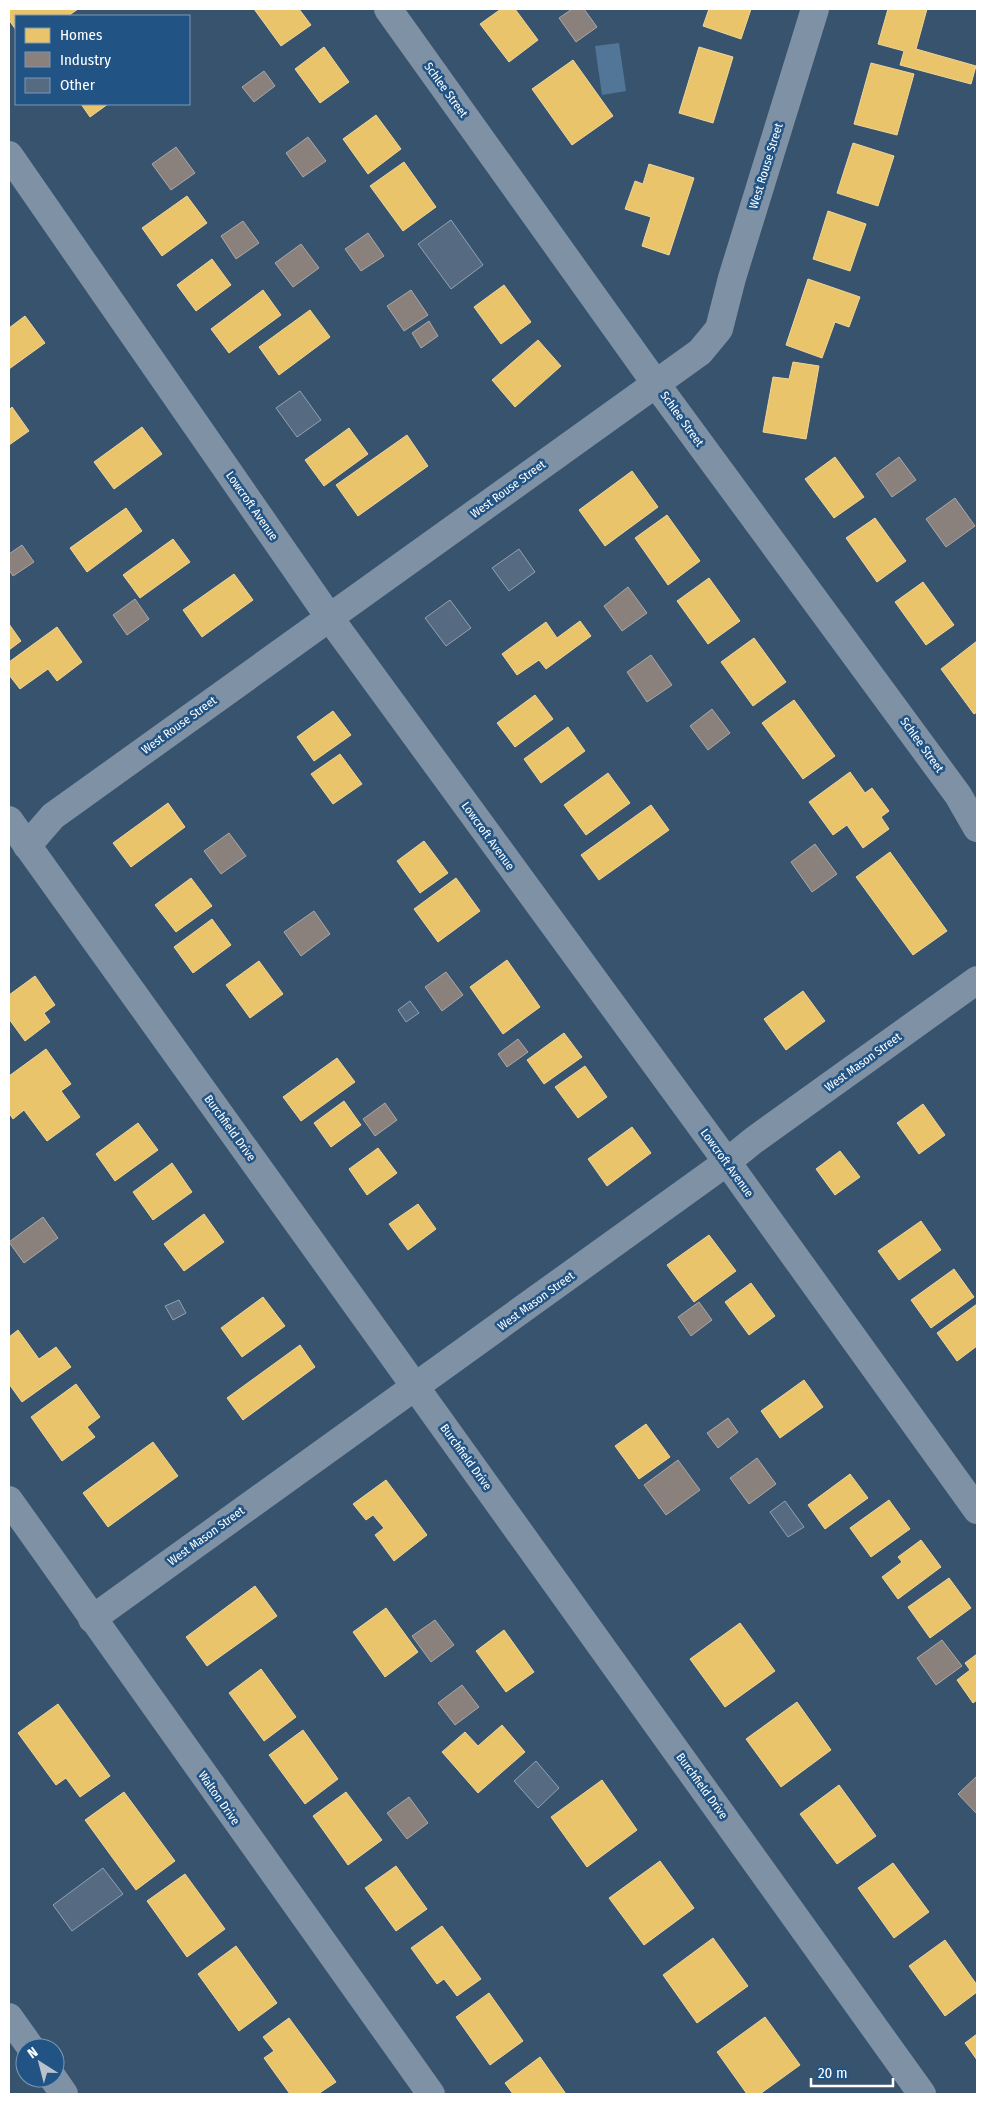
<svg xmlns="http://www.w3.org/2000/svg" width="986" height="2103" font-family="'Fira Sans Condensed',sans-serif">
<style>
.water{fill:#527698}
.homes{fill:#e9c46a;stroke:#f0d697}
.industry{fill:#8a817c;stroke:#ada7a3}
.building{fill:#566b81;stroke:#92a2b2}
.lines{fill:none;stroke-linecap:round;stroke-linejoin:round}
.minor{stroke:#7f91a4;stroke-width:28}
.labels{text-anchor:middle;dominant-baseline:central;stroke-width:5;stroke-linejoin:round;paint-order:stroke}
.street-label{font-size:12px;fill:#fff;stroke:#215485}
</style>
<rect width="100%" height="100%" fill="#38536e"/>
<path class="water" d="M 619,43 L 626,91 L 602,95 L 595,46 Z"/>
<path class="homes" d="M 9,9 L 78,9 L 68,16 L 16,16 L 16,30 L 9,20 Z
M 254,9 L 299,9 L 311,25 L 281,46 Z
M 501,9 L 515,9 L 538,40 L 509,62 L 480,24 Z
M 709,9 L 751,9 L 741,39 L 703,26 Z
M 888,9 L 927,9 L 916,49 L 976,66 L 971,84 L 900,65 L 904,51 L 878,44 Z
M 324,47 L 349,82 L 320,103 L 295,69 Z
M 699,47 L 733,57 L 713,123 L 679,113 Z
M 573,60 L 613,116 L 572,145 L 532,89 Z
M 871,63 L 914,74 L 897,135 L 854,124 Z
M 81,104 L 108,104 L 90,117 Z
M 376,115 L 401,149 L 368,174 L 343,139 Z
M 853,143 L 894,156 L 878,206 L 837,193 Z
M 404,162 L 436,207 L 403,231 L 370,186 Z
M 649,164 L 694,178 L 669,255 L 642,246 L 651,217 L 625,209 L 635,181 L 643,184 Z
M 187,196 L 207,223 L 162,256 L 142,228 Z
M 828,211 L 866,224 L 850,271 L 813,259 Z
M 212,259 L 231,285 L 196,311 L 177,285 Z
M 808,279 L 860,297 L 849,327 L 835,322 L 822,358 L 786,345 Z
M 504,285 L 531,322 L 501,344 L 474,307 Z
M 263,290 L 281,315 L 229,353 L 211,329 Z
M 310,310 L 330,337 L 279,375 L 259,347 Z
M 25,316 L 45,343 L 9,369 L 9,328 Z
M 538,340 L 561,366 L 515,407 L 492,380 Z
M 793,362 L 819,366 L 806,439 L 763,432 L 773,377 L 789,379 Z
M 12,407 L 29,431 L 9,445 L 9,410 Z
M 142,427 L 162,454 L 114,489 L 94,462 Z
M 349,428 L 368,454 L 324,486 L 305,460 Z
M 407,435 L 428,466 L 358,516 L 336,485 Z
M 835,457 L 864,497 L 834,518 L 805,479 Z
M 632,471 L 658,507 L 605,546 L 579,510 Z
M 126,508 L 142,531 L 87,572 L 70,548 Z
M 667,515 L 700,561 L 668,585 L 635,538 Z
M 875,518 L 906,561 L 877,582 L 846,538 Z
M 173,539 L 190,562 L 140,598 L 123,575 Z
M 234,574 L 253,600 L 202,637 L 183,610 Z
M 709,578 L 740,621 L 708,644 L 677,601 Z
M 923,582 L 954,625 L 926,645 L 895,602 Z
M 580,621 L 591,636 L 546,669 L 539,660 L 517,675 L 502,654 L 546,622 L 557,638 Z
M 9,624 L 21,641 L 9,650 Z
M 57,627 L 82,662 L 57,681 L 48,669 L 20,689 L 9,675 L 9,662 Z
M 754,638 L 786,682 L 753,706 L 721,662 Z
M 977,641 L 977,712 L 974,714 L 941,669 Z
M 535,695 L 553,719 L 515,747 L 497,723 Z
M 794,700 L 835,756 L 803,779 L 762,723 Z
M 333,711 L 351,735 L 314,761 L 297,737 Z
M 568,727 L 585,751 L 541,783 L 524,759 Z
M 340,754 L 362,784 L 333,804 L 311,774 Z
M 850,772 L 865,793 L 872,788 L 889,811 L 881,817 L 889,829 L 863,848 L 847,825 L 833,835 L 809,802 Z
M 608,773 L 630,803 L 586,835 L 564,805 Z
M 168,803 L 185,827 L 131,867 L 113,843 Z
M 651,805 L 669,830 L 599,880 L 581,855 Z
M 424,841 L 448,873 L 420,893 L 397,861 Z
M 890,852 L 947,931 L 913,955 L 856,877 Z
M 191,878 L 212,906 L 176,932 L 155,905 Z
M 456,878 L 480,911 L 438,942 L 414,909 Z
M 212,919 L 231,945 L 193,973 L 174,947 Z
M 507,960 L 540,1007 L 503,1034 L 470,987 Z
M 259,961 L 283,994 L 250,1018 L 226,985 Z
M 35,976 L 55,1005 L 44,1013 L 50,1022 L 25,1041 L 9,1019 L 9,995 Z
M 803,991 L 825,1021 L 786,1050 L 764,1019 Z
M 564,1033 L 582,1057 L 544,1084 L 527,1060 Z
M 46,1049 L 71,1084 L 61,1091 L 80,1117 L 47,1141 L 24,1110 L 13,1119 L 9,1113 L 9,1076 Z
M 337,1058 L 355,1082 L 301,1121 L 283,1097 Z
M 585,1066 L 607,1097 L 578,1118 L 555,1087 Z
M 344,1101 L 361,1125 L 331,1147 L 314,1123 Z
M 923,1104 L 945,1135 L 919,1154 L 897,1123 Z
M 138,1123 L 158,1150 L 115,1181 L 96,1154 Z
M 632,1127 L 651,1153 L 607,1186 L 588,1159 Z
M 378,1148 L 397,1173 L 367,1195 L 349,1169 Z
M 840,1151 L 860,1177 L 835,1195 L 816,1169 Z
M 172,1163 L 192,1192 L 153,1220 L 133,1192 Z
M 418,1204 L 436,1229 L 408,1250 L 389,1224 Z
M 204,1214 L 224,1242 L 184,1271 L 164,1244 Z
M 921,1221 L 941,1250 L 899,1280 L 878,1251 Z
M 709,1235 L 736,1271 L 694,1302 L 667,1265 Z
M 954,1269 L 974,1297 L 931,1328 L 911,1300 Z
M 751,1283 L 775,1316 L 749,1335 L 725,1302 Z
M 263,1297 L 285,1326 L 242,1357 L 221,1328 Z
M 977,1304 L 977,1346 L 957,1361 L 937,1333 Z
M 18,1330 L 39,1359 L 56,1347 L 71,1367 L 22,1402 L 9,1384 L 9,1337 Z
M 300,1345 L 315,1367 L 243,1420 L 227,1398 Z
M 804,1380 L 823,1407 L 780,1438 L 761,1411 Z
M 76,1384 L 100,1417 L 87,1427 L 95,1437 L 62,1461 L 31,1417 Z
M 646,1424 L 670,1457 L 639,1479 L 615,1446 Z
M 153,1442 L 178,1476 L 108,1527 L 83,1493 Z
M 850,1474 L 868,1498 L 825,1529 L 808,1505 Z
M 386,1480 L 427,1535 L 394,1561 L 375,1535 L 384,1528 L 373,1515 L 366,1520 L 353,1504 Z
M 889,1500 L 910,1529 L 871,1557 L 850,1528 Z
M 921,1540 L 941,1567 L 898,1599 L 882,1577 L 902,1562 L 898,1557 Z
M 949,1578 L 971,1608 L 930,1638 L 908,1607 Z
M 255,1586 L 277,1616 L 207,1666 L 186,1637 Z
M 386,1608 L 418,1652 L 385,1677 L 353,1632 Z
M 740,1623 L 775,1671 L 725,1707 L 690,1659 Z
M 504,1630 L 534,1672 L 506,1692 L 476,1651 Z
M 977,1654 L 977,1700 L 973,1703 L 957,1680 L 970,1670 L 965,1663 Z
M 261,1669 L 296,1717 L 264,1741 L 229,1693 Z
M 797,1702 L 831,1750 L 781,1787 L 746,1739 Z
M 58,1704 L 110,1776 L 80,1797 L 66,1778 L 56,1785 L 18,1733 Z
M 502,1725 L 525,1752 L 478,1793 L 442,1752 L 465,1732 L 478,1746 Z
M 303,1730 L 338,1779 L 305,1804 L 269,1755 Z
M 602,1780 L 637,1830 L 587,1867 L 551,1817 Z
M 839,1785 L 876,1836 L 837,1864 L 800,1814 Z
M 124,1792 L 175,1861 L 136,1890 L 85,1820 Z
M 346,1792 L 382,1840 L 348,1865 L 313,1816 Z
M 660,1861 L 694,1908 L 644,1945 L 609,1898 Z
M 893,1863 L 929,1912 L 894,1938 L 858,1888 Z
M 396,1866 L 427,1909 L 396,1931 L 365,1888 Z
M 185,1874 L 225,1929 L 187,1957 L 147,1901 Z
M 442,1926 L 481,1979 L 457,1996 L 444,1979 L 437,1984 L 411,1948 Z
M 713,1938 L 748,1986 L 697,2023 L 663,1975 Z
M 945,1940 L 977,1985 L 977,1992 L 945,2016 L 909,1966 Z
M 236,1946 L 277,2003 L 239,2031 L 198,1974 Z
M 489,1993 L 523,2041 L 490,2065 L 456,2017 Z
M 765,2017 L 800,2065 L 760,2094 L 747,2094 L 717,2052 Z
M 289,2018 L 336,2082 L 318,2094 L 290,2094 L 264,2058 L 274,2051 L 263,2037 Z
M 977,2034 L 977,2060 L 965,2043 Z
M 540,2057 L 566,2094 L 513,2094 L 505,2083 Z"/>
<path class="industry" d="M 572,9 L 584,9 L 597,27 L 576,42 L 559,18 Z
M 264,71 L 275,86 L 254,102 L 242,87 Z
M 308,137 L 326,161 L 303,177 L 286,153 Z
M 176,147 L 195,173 L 171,190 L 152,164 Z
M 243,221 L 259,243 L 236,259 L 221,236 Z
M 368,233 L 384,256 L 361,271 L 345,249 Z
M 301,244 L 319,268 L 293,287 L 275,263 Z
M 411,290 L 428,315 L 404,331 L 387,306 Z
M 429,321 L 438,336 L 421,348 L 412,333 Z
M 899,457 L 916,480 L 892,497 L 876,474 Z
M 955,498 L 975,526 L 946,547 L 926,519 Z
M 22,545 L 34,562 L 13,576 L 9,570 L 9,554 Z
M 628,587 L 647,613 L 622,631 L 604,606 Z
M 135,599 L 149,619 L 127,635 L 113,615 Z
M 651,655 L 672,685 L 647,702 L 627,672 Z
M 712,709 L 730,733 L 708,750 L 690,726 Z
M 229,833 L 246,856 L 221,874 L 204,851 Z
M 815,844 L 837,874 L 812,892 L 791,862 Z
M 314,911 L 330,934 L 301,956 L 284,932 Z
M 446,972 L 463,995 L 442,1011 L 425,987 Z
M 518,1039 L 528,1052 L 507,1067 L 498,1054 Z
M 385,1103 L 397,1120 L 375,1136 L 363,1119 Z
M 43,1217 L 58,1238 L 24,1263 L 9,1242 Z
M 699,1302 L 712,1320 L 691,1336 L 678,1317 Z
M 728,1418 L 738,1432 L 718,1448 L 707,1433 Z
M 757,1458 L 776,1484 L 749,1504 L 730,1478 Z
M 678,1460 L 700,1490 L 666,1515 L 644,1485 Z
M 435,1620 L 454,1645 L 431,1662 L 412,1636 Z
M 942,1640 L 962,1666 L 936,1685 L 917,1658 Z
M 462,1685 L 479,1707 L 455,1725 L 438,1703 Z
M 977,1776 L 977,1814 L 958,1794 Z
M 409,1797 L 428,1823 L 407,1839 L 387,1813 Z"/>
<path class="building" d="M 451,220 L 483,265 L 451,289 L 418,244 Z
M 300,391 L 321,420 L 297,437 L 276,408 Z
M 519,549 L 535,572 L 509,591 L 492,568 Z
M 450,600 L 471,628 L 446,646 L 425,618 Z
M 410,1001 L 419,1013 L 406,1022 L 398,1010 Z
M 179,1300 L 186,1313 L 173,1320 L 165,1306 Z
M 785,1501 L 804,1527 L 788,1537 L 770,1512 Z
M 536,1761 L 559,1788 L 538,1808 L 514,1781 Z
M 103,1868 L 123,1894 L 72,1931 L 53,1905 Z"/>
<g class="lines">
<path class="minor" d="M 388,9 L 656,384 L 958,795 L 977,828
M 9,155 L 329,617 L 727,1162 L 977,1510
M 9,820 L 922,2094
M 27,846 L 53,816 L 700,352 L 719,329 L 732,278 L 815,9
M 9,1500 L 431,2094
M 92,1619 L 727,1162 L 754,1140 L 977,980
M 9,2017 L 31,2048
M 53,2078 L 64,2094"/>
</g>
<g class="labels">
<g class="street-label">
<text transform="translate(446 90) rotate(54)">Schlee Street</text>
<text transform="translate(766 166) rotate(-73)">West Rouse Street</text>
<text transform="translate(682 419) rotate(54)">Schlee Street</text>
<text transform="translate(508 489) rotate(-36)">West Rouse Street</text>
<text transform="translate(252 506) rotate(55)">Lowcroft Avenue</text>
<text transform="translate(179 725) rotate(-36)">West Rouse Street</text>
<text transform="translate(922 745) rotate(54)">Schlee Street</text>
<text transform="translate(488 836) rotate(54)">Lowcroft Avenue</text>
<text transform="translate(863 1062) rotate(-36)">West Mason Street</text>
<text transform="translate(230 1128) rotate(54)">Burchfield Drive</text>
<text transform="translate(727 1163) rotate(54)">Lowcroft Avenue</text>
<text transform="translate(536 1301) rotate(-36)">West Mason Street</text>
<text transform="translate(466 1457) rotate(54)">Burchfield Drive</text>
<text transform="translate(206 1536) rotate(-36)">West Mason Street</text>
<text transform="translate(702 1786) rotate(54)">Burchfield Drive</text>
<text transform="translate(219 1798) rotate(55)">Walton Drive</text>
</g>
</g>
<rect width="986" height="2103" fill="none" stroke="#ffffff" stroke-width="20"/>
<rect x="15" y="15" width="175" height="90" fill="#215485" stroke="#7a98b6"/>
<rect x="25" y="28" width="25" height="15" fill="#e9c46a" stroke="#7a98b6"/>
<text x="60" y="40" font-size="15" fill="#ffffff">Homes</text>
<rect x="25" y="52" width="25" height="15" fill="#8a817c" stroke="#7a98b6"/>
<text x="60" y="65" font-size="15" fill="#ffffff">Industry</text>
<rect x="25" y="78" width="25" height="15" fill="#566b81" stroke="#7a98b6"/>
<text x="60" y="90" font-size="15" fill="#ffffff">Other</text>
<g transform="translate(40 2063) rotate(324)"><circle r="24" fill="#215485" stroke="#7a98b6"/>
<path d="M0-4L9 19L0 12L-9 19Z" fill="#b9c3cc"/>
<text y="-8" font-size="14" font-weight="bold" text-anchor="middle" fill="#ffffff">N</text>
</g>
<path d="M811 2078v8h82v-8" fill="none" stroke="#ffffff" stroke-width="2.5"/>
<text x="818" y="2078" font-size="15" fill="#ffffff" stroke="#215485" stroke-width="4" paint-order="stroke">20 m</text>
</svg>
